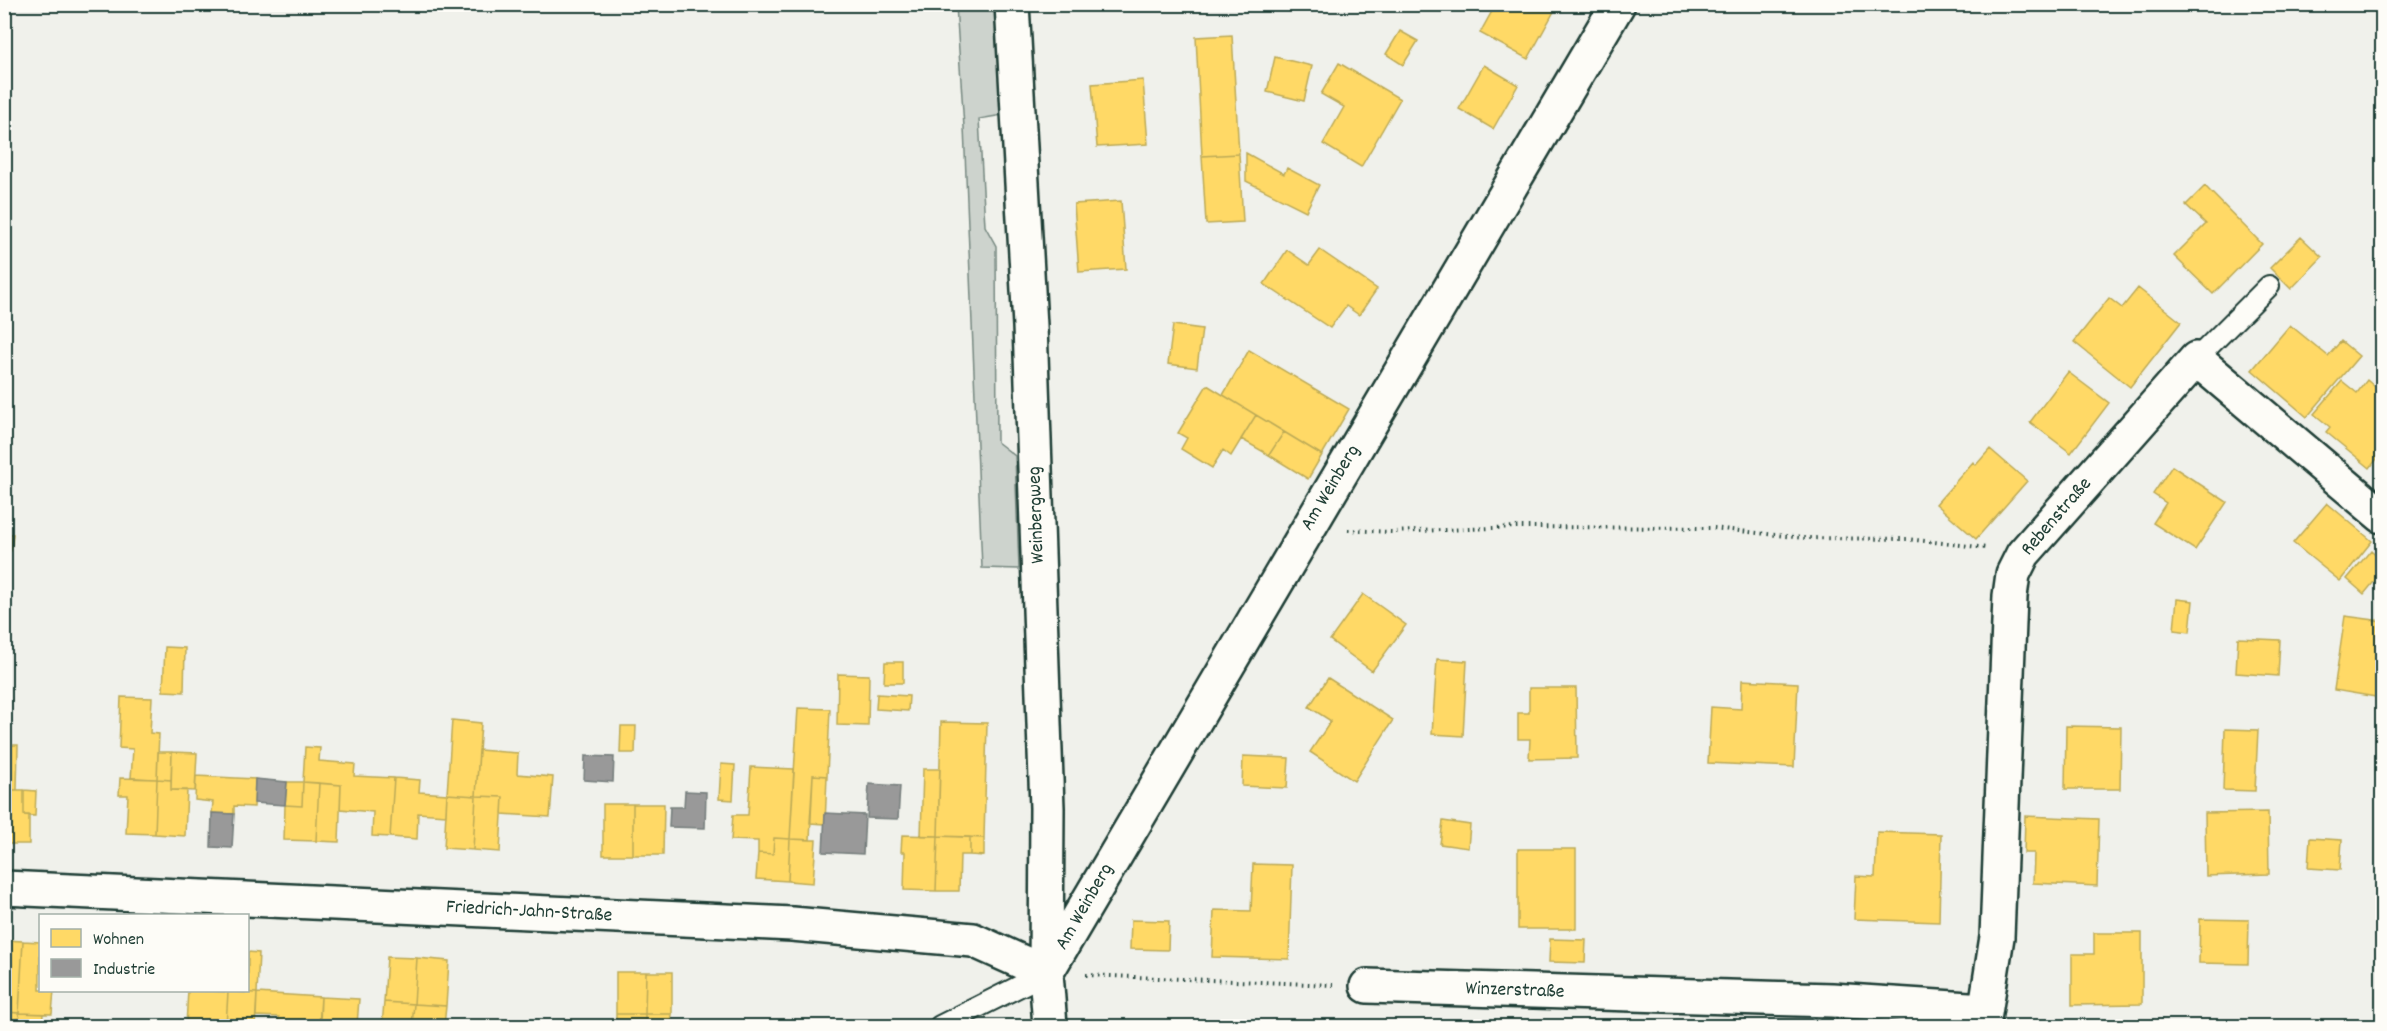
<svg xmlns="http://www.w3.org/2000/svg" width="2387" height="1031" font-family="Dekko,sans-serif">
<style>
.green{fill:#cdd3cd;stroke:#768880;stroke-width:1.5}
.homes{fill:#ffd966;stroke:#bcaa57;stroke-width:1.5}
.industry{fill:#999;stroke:#747d7b;stroke-width:1.5}
.lines{fill:none;stroke-linecap:round;stroke-linejoin:round}
.lane-casing{stroke:#1f3d34;stroke-width:24}
.street-casing{stroke:#1f3d34;stroke-width:38}
.path{stroke:#1f3d34;stroke-width:4;stroke-dasharray:1.5 4.5;stroke-linecap:butt}
.lane{stroke:#fdfcf7;stroke-width:20}
.street{stroke:#fdfcf7;stroke-width:33}
.labels{text-anchor:middle;dominant-baseline:central;stroke-width:6;stroke-linejoin:round;paint-order:stroke}
.street-label{font-size:20px;fill:#1f3d34;stroke:#fdfcf7}
</style>
<rect width="100%" height="100%" fill="#f0f1eb"/>
<filter id="ink" filterUnits="userSpaceOnUse"><feTurbulence type="fractalNoise" baseFrequency=".0167" numOctaves="2"/><feDisplacementMap in="SourceGraphic" scale="12" xChannelSelector="R" yChannelSelector="G"/><feConvolveMatrix kernelMatrix="1 2 1 2 8 2 1 2 1" color-interpolation-filters="sRGB"/></filter>
<g filter="url(#ink)">
<path class="green" d="M 956,5 L 999,5 L 1002,115 L 979,119 L 985,226 L 996,246 L 997,442 L 1015,456 L 1019,569 L 982,568 L 964,127 Z"/>
<path class="homes" d="M 1496,4 L 1558,4 L 1528,59 L 1480,33 Z
M 1400,31 L 1418,41 L 1403,65 L 1386,54 Z
M 1232,35 L 1239,154 L 1202,156 L 1196,37 Z
M 1275,57 L 1312,66 L 1304,101 L 1267,92 Z
M 1339,63 L 1400,99 L 1361,167 L 1323,144 L 1344,107 L 1321,94 Z
M 1484,65 L 1518,85 L 1493,129 L 1459,109 Z
M 1143,80 L 1148,144 L 1097,147 L 1092,84 Z
M 1246,153 L 1284,174 L 1287,168 L 1319,185 L 1306,211 L 1246,181 Z
M 1239,154 L 1243,222 L 1206,224 L 1202,156 Z
M 2205,186 L 2262,244 L 2213,294 L 2174,256 L 2206,224 L 2186,205 Z
M 1121,201 L 1126,269 L 1079,272 L 1074,204 Z
M 2301,237 L 2322,257 L 2291,289 L 2270,268 Z
M 1287,250 L 1309,265 L 1320,250 L 1377,289 L 1359,315 L 1346,306 L 1330,328 L 1264,284 Z
M 2138,288 L 2181,322 L 2130,387 L 2074,342 L 2109,298 L 2122,308 Z
M 1173,325 L 1202,329 L 1197,368 L 1168,364 Z
M 2290,325 L 2328,356 L 2341,341 L 2359,356 L 2307,417 L 2252,370 Z
M 1249,350 L 1349,409 L 1322,455 L 1223,395 Z
M 2068,372 L 2109,403 L 2071,453 L 2030,422 Z
M 2367,380 L 2382,393 L 2382,452 L 2370,468 L 2326,432 L 2330,427 L 2314,414 L 2342,381 L 2357,393 Z
M 1207,385 L 1256,415 L 1231,456 L 1223,450 L 1212,468 L 1181,449 L 1187,438 L 1178,433 Z
M 1256,415 L 1284,432 L 1269,455 L 1241,439 Z
M 1284,432 L 1322,455 L 1308,479 L 1269,455 Z
M 1990,449 L 2027,481 L 1976,539 L 1936,504 L 1973,462 L 1976,465 Z
M 2172,466 L 2227,502 L 2195,550 L 2153,523 L 2166,503 L 2153,494 Z
M 2327,503 L 2372,541 L 2340,581 L 2293,543 Z
M 4,533 L 13,534 L 11,551 L 4,550 Z
M 2371,550 L 2382,560 L 2382,572 L 2364,594 L 2347,579 Z
M 1363,594 L 1406,625 L 1372,671 L 1330,640 Z
M 2177,599 L 2193,601 L 2190,632 L 2174,630 Z
M 2345,616 L 2382,621 L 2382,698 L 2334,690 Z
M 2238,638 L 2280,640 L 2278,676 L 2236,673 Z
M 165,647 L 185,648 L 184,692 L 163,691 Z
M 1437,659 L 1467,661 L 1463,736 L 1432,734 Z
M 885,662 L 903,662 L 903,683 L 884,683 Z
M 838,674 L 869,675 L 868,726 L 837,725 Z
M 1328,678 L 1393,720 L 1354,781 L 1310,752 L 1331,721 L 1309,707 Z
M 1742,680 L 1798,683 L 1794,767 L 1708,763 L 1711,707 L 1741,709 Z
M 1529,688 L 1576,688 L 1577,758 L 1529,759 L 1530,739 L 1518,739 L 1518,713 L 1529,713 Z
M 877,694 L 909,696 L 908,711 L 876,709 Z
M 121,697 L 152,698 L 150,733 L 159,734 L 157,779 L 131,778 L 133,749 L 119,748 Z
M 798,708 L 830,709 L 827,776 L 813,775 L 810,840 L 790,839 Z
M 452,720 L 481,723 L 476,796 L 447,794 Z
M 941,722 L 987,723 L 984,838 L 938,836 Z
M 621,726 L 636,726 L 635,753 L 620,753 Z
M 2066,726 L 2121,727 L 2120,789 L 2065,789 Z
M 2225,729 L 2258,730 L 2255,791 L 2223,790 Z
M 4,745 L 18,745 L 17,790 L 4,790 Z
M 305,747 L 320,748 L 319,761 L 355,764 L 354,776 L 394,778 L 390,837 L 372,836 L 373,812 L 340,809 L 341,785 L 303,782 Z
M 479,750 L 518,753 L 517,774 L 553,777 L 550,817 L 502,814 L 503,797 L 476,796 Z
M 158,752 L 172,752 L 171,780 L 157,779 Z
M 172,752 L 197,753 L 195,791 L 171,790 Z
M 1243,756 L 1289,758 L 1287,788 L 1242,786 Z
M 721,764 L 735,765 L 733,800 L 719,799 Z
M 751,767 L 794,769 L 790,839 L 774,838 L 773,854 L 758,853 L 758,841 L 731,840 L 733,815 L 748,815 Z
M 923,769 L 940,769 L 938,836 L 921,836 Z
M 813,775 L 827,776 L 825,824 L 810,823 Z
M 196,776 L 255,779 L 254,807 L 234,806 L 234,814 L 212,813 L 213,802 L 195,800 Z
M 120,778 L 157,779 L 155,834 L 126,833 L 128,795 L 119,795 Z
M 394,778 L 420,780 L 419,792 L 447,794 L 446,815 L 418,813 L 417,839 L 390,837 Z
M 157,779 L 171,780 L 171,790 L 187,790 L 185,836 L 155,834 Z
M 287,782 L 303,782 L 302,806 L 285,805 Z
M 303,782 L 319,783 L 316,841 L 284,840 L 285,805 L 302,806 Z
M 319,783 L 341,785 L 339,842 L 316,841 Z
M 4,790 L 24,790 L 24,815 L 29,815 L 29,844 L 4,844 Z
M 24,790 L 36,791 L 35,816 L 24,815 Z
M 447,794 L 476,796 L 473,850 L 444,848 Z
M 476,796 L 503,797 L 500,852 L 473,850 Z
M 603,804 L 633,804 L 633,855 L 603,855 Z
M 633,804 L 664,804 L 663,855 L 633,855 Z
M 2268,812 L 2269,874 L 2206,876 L 2205,813 Z
M 2025,816 L 2099,819 L 2097,886 L 2033,883 L 2034,853 L 2024,853 Z
M 1443,821 L 1470,825 L 1468,848 L 1440,844 Z
M 1877,832 L 1941,834 L 1939,922 L 1854,919 L 1856,876 L 1875,877 Z
M 902,835 L 938,836 L 936,891 L 904,890 L 905,852 L 901,852 Z
M 938,836 L 970,837 L 970,855 L 960,855 L 959,891 L 936,891 Z
M 970,837 L 984,838 L 984,856 L 970,855 Z
M 774,838 L 790,839 L 788,881 L 756,879 L 758,853 L 773,854 Z
M 2310,838 L 2342,840 L 2340,870 L 2308,868 Z
M 790,839 L 816,840 L 813,883 L 788,881 Z
M 1518,849 L 1576,849 L 1576,929 L 1518,929 Z
M 1253,864 L 1292,865 L 1289,959 L 1212,957 L 1214,910 L 1251,911 Z
M 2200,919 L 2249,920 L 2248,964 L 2199,963 Z
M 1131,920 L 1169,921 L 1168,950 L 1130,949 Z
M 2094,933 L 2142,933 L 2142,1004 L 2072,1005 L 2072,954 L 2094,954 Z
M 1550,939 L 1586,940 L 1585,963 L 1549,962 Z
M 4,940 L 23,941 L 19,1013 L 4,1012 Z
M 23,941 L 40,942 L 40,990 L 54,990 L 52,1014 L 19,1013 Z
M 248,952 L 259,953 L 257,993 L 228,992 L 248,990 Z
M 387,957 L 417,958 L 414,1004 L 384,1002 Z
M 417,958 L 449,961 L 446,1006 L 414,1004 Z
M 616,972 L 646,972 L 645,1014 L 616,1014 Z
M 646,972 L 672,972 L 672,1014 L 645,1014 Z
M 188,990 L 228,992 L 226,1026 L 186,1025 Z
M 228,992 L 257,993 L 255,1026 L 226,1026 Z
M 257,993 L 321,997 L 319,1026 L 278,1026 L 279,1017 L 256,1016 Z
M 321,997 L 359,999 L 357,1025 L 320,1023 Z
M 384,1002 L 414,1004 L 412,1026 L 382,1026 Z
M 414,1004 L 446,1006 L 444,1026 L 412,1026 Z
M 4,1012 L 19,1013 L 18,1026 L 4,1026 Z
M 19,1013 L 43,1014 L 42,1026 L 18,1026 Z
M 616,1014 L 645,1014 L 645,1026 L 616,1026 Z
M 645,1014 L 672,1014 L 671,1026 L 645,1026 Z"/>
<path class="industry" d="M 585,756 L 614,757 L 613,782 L 584,780 Z
M 255,779 L 287,782 L 285,805 L 254,803 Z
M 869,784 L 900,786 L 898,819 L 867,818 Z
M 685,791 L 706,792 L 705,828 L 669,827 L 670,807 L 684,807 Z
M 212,813 L 234,814 L 232,848 L 211,847 Z
M 825,813 L 865,815 L 863,854 L 823,852 Z"/>
<g class="lines">
<g class="lane-casing">
<path id="lane" d="M 2196,359 L 2269,286
M 940,1026 L 1046,973"/>
</g>
<g class="street-casing">
<path id="street" d="M 1012,4 L 1030,326 L 1047,808 L 1046,973 L 1050,1026
M 4,888 L 792,924 L 973,940 L 1046,973
M 1046,973 L 1618,4
M 1367,986 L 1832,1000 L 1984,1010
M 1983,1026 L 1997,937 L 2010,596 L 2013,574 L 2023,554 L 2196,359 L 2382,516"/>
</g>
<path class="path" d="M 1348,530 L 1392,532 L 1518,527 L 1713,528 L 1803,538 L 1907,539 L 1987,548
M 1086,975 L 1333,985"/>
<use href="#lane" class="lane"/>
<use href="#street" class="street"/>
</g>
</g>
<g class="labels">
<g class="street-label">
<text transform="translate(1331 488) rotate(-59)">Am Weinberg</text>
<text transform="translate(1037 515) rotate(-92)">Weinbergweg</text>
<text transform="translate(2057 517) rotate(-49)">Rebenstraße</text>
<text transform="translate(1085 907) rotate(-60)">Am Weinberg</text>
<text transform="translate(529 912) rotate(3)">Friedrich-Jahn-Straße</text>
<text transform="translate(1515 991) rotate(2)">Winzerstraße</text>
</g>
</g>
<rect width="2387" height="1031" fill="none" stroke="#fdfcf7" stroke-width="24"/>
<rect x="12" y="12" width="2363" height="1007" fill="none" stroke="#1f3d34" stroke-width="2" filter="url(#ink)"/>
<rect x="39" y="914" width="210" height="78" fill="#fdfcf7" stroke="#a4b0a9" stroke-width="1.5"/>
<rect x="51" y="929" width="30" height="18" fill="#ffd966" stroke="#a4b0a9" stroke-width="1.5"/>
<text x="93" y="944" font-size="18" fill="#1f3d34">Wohnen</text>
<rect x="51" y="959" width="30" height="18" fill="#999999" stroke="#a4b0a9" stroke-width="1.5"/>
<text x="93" y="974" font-size="18" fill="#1f3d34">Industrie</text>
</svg>
